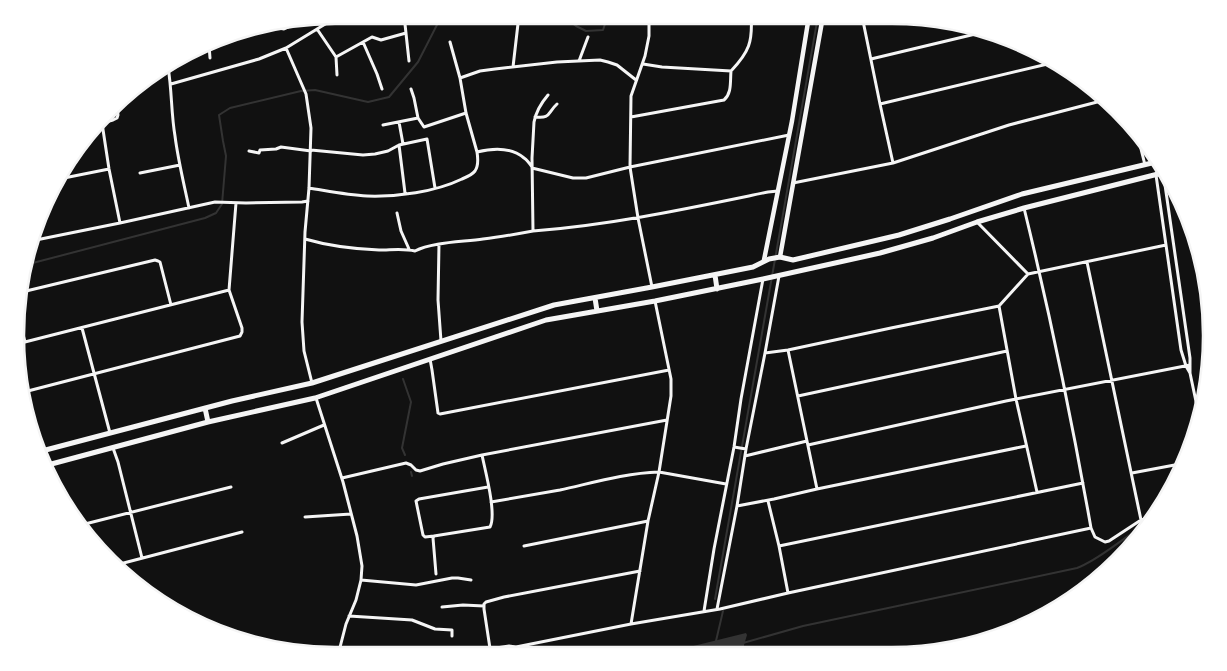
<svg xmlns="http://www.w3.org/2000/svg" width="1227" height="671" font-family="'Exo 2',sans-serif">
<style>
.water{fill:#333}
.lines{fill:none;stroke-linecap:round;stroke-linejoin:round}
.stream{stroke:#333;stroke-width:2}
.minor{stroke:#f5f5f5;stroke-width:3}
.tertiary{stroke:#f5f5f5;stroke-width:4.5}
.secondary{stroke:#f5f5f5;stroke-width:5}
.rim{fill:none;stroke:#f5f5f5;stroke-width:2.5}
</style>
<rect width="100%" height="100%" fill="#111"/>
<path class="water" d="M 746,633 L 747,635 L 744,645 L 744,654 L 674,654 L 673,651 Z"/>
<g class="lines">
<path class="stream" d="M 562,15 L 576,26 L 586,31 L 603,30 L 608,15
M 25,265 L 205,218 L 216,213 L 222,204 L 226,156 L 223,141 L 219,115 L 230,108 L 301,91 L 315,90 L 368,102 L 389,97 L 418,62 L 442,15
M 403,379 L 411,402 L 402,448 L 405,455
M 411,472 L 412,476
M 715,599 L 818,16
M 716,641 L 723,611
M 743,643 L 803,626 L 1077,568 C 1103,558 1123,536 1149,524"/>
<path class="minor" d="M 404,15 L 409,61
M 649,15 L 649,36 L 645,56 L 631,96 L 630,167 L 638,218 L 652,287
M 862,16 L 880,104 L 893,163
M 822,19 L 841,16
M 267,26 L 284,29 L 300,21
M 317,29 L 336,57 L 372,37 L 381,40 L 406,33
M 363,42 L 377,74 L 382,89
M 450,42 L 460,78 L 466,113 L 477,152
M 209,45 L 210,58
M 286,48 L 306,94 L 311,128 L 309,188 L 305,232 L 302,322 L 304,351 L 312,383
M 336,57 L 337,75
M 871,59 L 988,31
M 579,61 L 588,37
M 643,64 L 662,67 L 731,71
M 168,67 C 172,90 171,113 175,136 C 178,160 184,184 189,208
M 513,67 L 519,15
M 731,71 C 749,52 753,42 751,15
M 460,78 L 480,71 L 495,69 L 557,62 L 600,60 L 608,62 L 617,65 L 636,80
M 171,84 L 259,59 L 286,48 L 340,15
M 411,89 L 414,98 L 418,118
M 880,104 L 1056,62
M 535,117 C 551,119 547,113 557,104
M 631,117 L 724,100 C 732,93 730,82 731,71
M 399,122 L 403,144
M 102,123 L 109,169 L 120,223
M 102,123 L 113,120 L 117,118 L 118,115 L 117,106
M 383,125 L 418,118 L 424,127 L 466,113
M 1137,133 L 1145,165
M 399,145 L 405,193
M 311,150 L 363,155 L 375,154 L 388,151 L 399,145 L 427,139 L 435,188
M 249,151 L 259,153 L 260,150 L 276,149 L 281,147 L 311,151
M 532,168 L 573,178 L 586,178 L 630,167 L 789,135
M 140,173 L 180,165
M 1156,175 L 1181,350 L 1186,366 L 1190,373
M 1164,178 L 1190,358 L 1190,373 L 1198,411
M 59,179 L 109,169
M 793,183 L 893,163 L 1009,125 L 1101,101
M 309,188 C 328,191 347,195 367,196 C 397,197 435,192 462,179 C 467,177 472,175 475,171 C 479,165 478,158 477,152 C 493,148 511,147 524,158 C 527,160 530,164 532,167
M 1024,208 C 1050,314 1072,421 1091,528 L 1095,537 L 1105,542 L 1109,541 L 1141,520 L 1087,262
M 397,213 L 401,231 L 409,249
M 977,222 L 1028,274
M 533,231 C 612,225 690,208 768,192 L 778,191
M 305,239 C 329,246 354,249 379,250 C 391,250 404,248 415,251 C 432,242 463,242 483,239 C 500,237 517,234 533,231 L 532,158 L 534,122 C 536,112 542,102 548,95
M 31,241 L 120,223 L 215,202 L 246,203 L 302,202 L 308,201
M 439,244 L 438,300 L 441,341
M 22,292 L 155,260 L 158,261 L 160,262 L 171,305
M 999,306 L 1016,399 L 1037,492
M 19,320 L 25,342
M 82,328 L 110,433
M 17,344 L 229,290
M 788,350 L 817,489
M 765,353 L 788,350 L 891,328 L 999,306 L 1028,274 L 1166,245
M 430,359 L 432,370 L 438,413 L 440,414 L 669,370
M 24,392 L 240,336 L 242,332 L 242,328 L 229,290 L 236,203
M 798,396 L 1007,351
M 316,398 L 343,482 L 357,536 L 362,566 L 361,580 L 356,600 L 346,624 L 338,655
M 282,443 L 324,425
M 808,445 L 1006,401 L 1190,365
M 734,447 L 746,449
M 113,448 L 118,462 L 142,558
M 745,456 L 807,441
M 1132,473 L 1180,464
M 342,478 L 406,463 L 411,465 L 416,470 L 420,471 L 443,464 L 482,455 L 667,420
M 768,501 L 779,546 L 788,593
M 491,502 C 514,498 537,494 560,490 C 592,483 625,473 659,472 L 726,484
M 737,506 L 774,499 L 817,489 L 1026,446
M 305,517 L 351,514
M 1141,520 L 1154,517
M 81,525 L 231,487
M 434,536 L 425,537 L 423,535 L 416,501 L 419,499 L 488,487
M 524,546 L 648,521
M 779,546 L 1083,483
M 116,565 L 242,532
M 436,574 L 433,538 L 434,536 L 490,527 C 497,514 485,470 482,455
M 361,580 L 416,585 L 452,578 L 458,578 L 471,580
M 442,607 L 463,605 L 484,606
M 717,609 L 737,506 L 746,449 L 765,353 L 779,276
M 704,611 L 714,549 L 734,447 L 741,399 L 763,279
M 349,616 L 412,620 L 435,629 L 452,630 L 452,636
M 631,624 L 648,521 L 659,472 L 671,396 L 671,379 L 655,301
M 490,649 L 509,646 L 516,647 L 631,624 L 720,609 L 788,593 L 1091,528
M 491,655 L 484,609 L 484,604 L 486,602 L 504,597 L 640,571
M 504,655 L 514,651 L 516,647"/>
<path class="tertiary" d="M 780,257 L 823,16
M 764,260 L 792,121 L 809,16"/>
<path class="secondary" d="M 715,275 L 717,289
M 595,298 L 597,311
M 205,408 L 208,422
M 38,452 L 232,401 L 312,383 L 554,305 L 652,287 L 753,267 L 769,259 L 780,257 L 793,260 L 899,235 L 950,219 L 1022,194 L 1156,162
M 44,466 L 208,422 L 315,398 L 546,320 L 655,301 L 763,279 L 880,253 L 933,238 L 977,222 L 1024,208 L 1162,173"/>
</g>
<path d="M0 0H1227V671H0ZM335 24H892A311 311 0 0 1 1203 335V336A311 311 0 0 1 892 647H335A311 311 0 0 1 24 336V335A311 311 0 0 1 335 24Z" fill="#fff" fill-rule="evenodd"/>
<path class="rim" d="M335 24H892A311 311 0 0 1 1203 335V336A311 311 0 0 1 892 647H335A311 311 0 0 1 24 336V335A311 311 0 0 1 335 24Z"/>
</svg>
